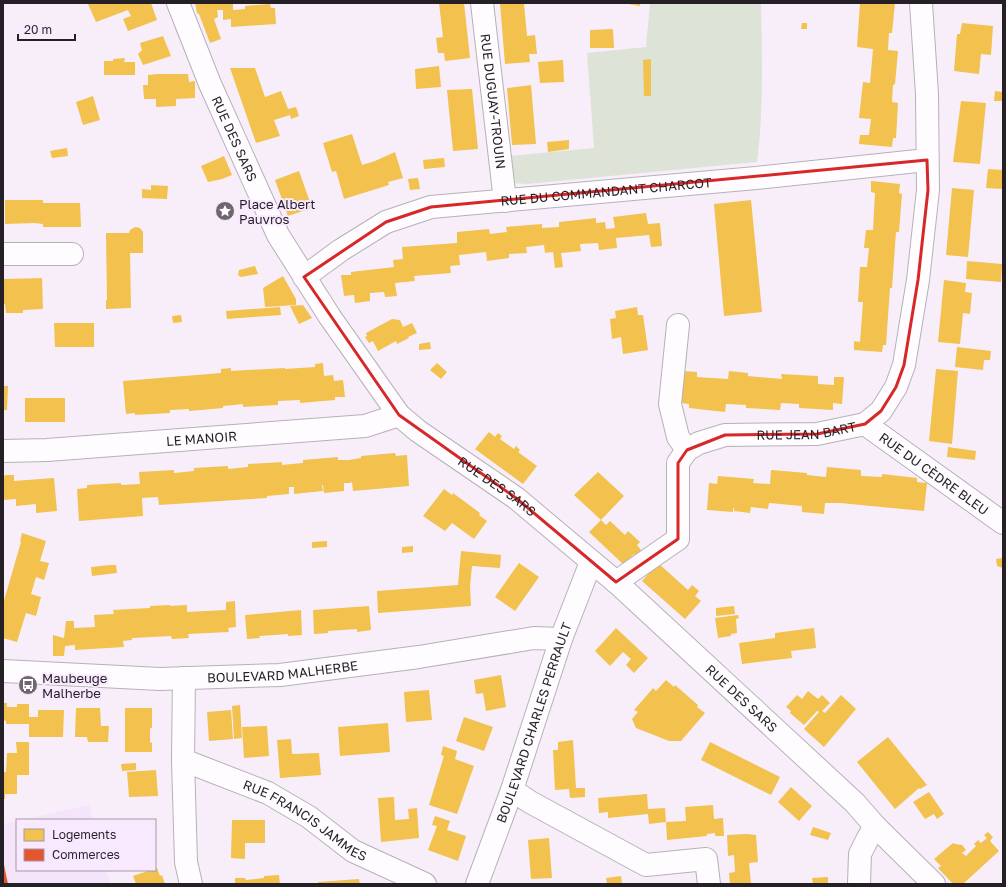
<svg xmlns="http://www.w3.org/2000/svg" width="1006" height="887" font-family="'Golos Text',sans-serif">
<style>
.built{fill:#f5e5fa}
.green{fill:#dee3d7}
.homes{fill:#f2c14e}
.shops{fill:#e4572e}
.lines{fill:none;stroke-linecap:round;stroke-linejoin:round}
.minor-casing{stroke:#b7b0b9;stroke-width:24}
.minor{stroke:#fefcfe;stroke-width:22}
.marked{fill:none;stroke:#d62828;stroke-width:3;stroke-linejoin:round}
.labels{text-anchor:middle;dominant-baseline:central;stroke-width:4;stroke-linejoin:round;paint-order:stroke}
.street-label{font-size:13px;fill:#251f26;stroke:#f9e9ff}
.poi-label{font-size:13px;fill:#251f26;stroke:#f9e9ff;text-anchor:start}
</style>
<rect width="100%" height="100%" fill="#f7eefa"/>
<path class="built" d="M 89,805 L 93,820 L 20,820 Z
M 17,821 L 17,870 L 106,870 L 110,884 L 3,884 L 3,824 Z"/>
<path class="green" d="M 650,3 L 761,3 C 762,56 764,109 757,162 L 527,184 L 514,183 L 510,178 L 509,156 L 594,148 L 587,53 L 646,47 Z"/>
<path class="homes" d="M 90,3 L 151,3 L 157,20 L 128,31 L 123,19 L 131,16 L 128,10 L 96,22 L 88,4 Z
M 195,3 L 233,3 L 233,10 L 245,9 L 245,6 L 270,4 L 271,8 L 275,8 L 276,24 L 231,27 L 231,19 L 223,20 L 223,10 L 217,10 L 218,17 L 214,19 L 221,39 L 210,43 L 199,14 L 197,13 Z
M 439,3 L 464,3 L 470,58 L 445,61 L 444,53 L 438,53 L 436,38 L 443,37 Z
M 500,3 L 524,3 L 527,36 L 535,35 L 537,54 L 529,54 L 530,62 L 505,64 Z
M 623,3 L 640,3 L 640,6 Z
M 860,3 L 895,3 L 892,33 L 889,33 L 888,50 L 898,51 L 895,84 L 893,85 L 892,102 L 898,103 L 896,138 L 893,138 L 892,147 L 859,144 L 860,135 L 869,135 L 871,119 L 859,118 L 863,82 L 870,83 L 873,49 L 857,47 Z
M 802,23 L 807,23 L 807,29 L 801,29 Z
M 962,23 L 993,26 L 991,55 L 981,54 L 979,74 L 954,71 L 957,34 L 960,34 Z
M 613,29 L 614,48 L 590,48 L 590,30 Z
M 163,36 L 171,56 L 143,65 L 138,54 L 142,50 L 140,43 Z
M 125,58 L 124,62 L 135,62 L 135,75 L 104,75 L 104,61 L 113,61 L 113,59 Z
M 651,59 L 651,96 L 644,96 L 643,60 Z
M 563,60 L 564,82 L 540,83 L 538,62 Z
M 439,66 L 441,87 L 416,89 L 415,69 Z
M 230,68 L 255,68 L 265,97 L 281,91 L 288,109 L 296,107 L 299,116 L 291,119 L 290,115 L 274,120 L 280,136 L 256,143 Z
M 158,74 L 188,74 L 189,82 L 195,81 L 195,98 L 176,99 L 176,106 L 156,107 L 156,99 L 144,99 L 143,85 L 148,85 L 148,75 Z
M 531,85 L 536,144 L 512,145 L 507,88 Z
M 472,89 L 478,149 L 453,151 L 447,90 Z
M 995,91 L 1003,92 L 1003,101 L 994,101 Z
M 93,96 L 100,120 L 83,125 L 76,102 Z
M 961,101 L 986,103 L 980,164 L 953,162 Z
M 352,134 L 362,165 L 375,161 L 395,152 L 403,178 L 388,182 L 389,185 L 344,199 L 337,174 L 336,171 L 332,172 L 323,143 Z
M 569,140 L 569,149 L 548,152 L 547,142 Z
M 67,148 L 68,156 L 52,158 L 50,151 Z
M 224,156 L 232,175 L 222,179 L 208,182 L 201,166 Z
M 444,158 L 445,167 L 424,169 L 423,160 Z
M 988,169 L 1003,170 L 1003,189 L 986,188 Z
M 299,171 L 312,208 L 288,216 L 275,180 Z
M 418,178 L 420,189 L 410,190 L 408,179 Z
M 871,181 L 900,184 L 899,193 L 902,194 L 899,232 L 896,232 L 892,288 L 890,288 L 886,345 L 883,345 L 882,352 L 854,350 L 854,341 L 860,342 L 863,302 L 858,302 L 860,267 L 867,267 L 869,248 L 864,248 L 866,230 L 873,230 L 875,193 L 871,192 Z
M 151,185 L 168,186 L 167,199 L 142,198 L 142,189 L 151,190 Z
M 952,188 L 974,190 L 968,257 L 946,255 Z
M 5,200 L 43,200 L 43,203 L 80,203 L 81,227 L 43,227 L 43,224 L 34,223 L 5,224 Z
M 751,200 L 762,312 L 724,316 L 714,204 Z
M 646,213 L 648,224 L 660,223 L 662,246 L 651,247 L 649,235 L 616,238 L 617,248 L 599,250 L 598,243 L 580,244 L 581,251 L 561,253 L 563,267 L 555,268 L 553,252 L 545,253 L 544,245 L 526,247 L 527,253 L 509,254 L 509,258 L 487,261 L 486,252 L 459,255 L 460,265 L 450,266 L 451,273 L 414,276 L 415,281 L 395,283 L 397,296 L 385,297 L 384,292 L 370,293 L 370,301 L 355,303 L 354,295 L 344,296 L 341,275 L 351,275 L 351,272 L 394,267 L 393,260 L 403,259 L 402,247 L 457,243 L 457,232 L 489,229 L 490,234 L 498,233 L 507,232 L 506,227 L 542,224 L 542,228 L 559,227 L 559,222 L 596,218 L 596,223 L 605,222 L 606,229 L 615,228 L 613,217 Z
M 135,227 L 140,228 L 143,232 L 143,253 L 130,253 L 131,308 L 106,309 L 106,300 L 107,300 L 106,233 L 129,233 L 130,230 Z
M 967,261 L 1002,264 L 1001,282 L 966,279 Z
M 255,266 L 258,274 L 241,277 L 238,275 L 239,270 Z
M 283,276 L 296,299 L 296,305 L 265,307 L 263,288 Z
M 42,278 L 43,309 L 23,310 L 23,313 L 6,313 L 5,304 L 3,304 L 3,279 Z
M 944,280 L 966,283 L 965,292 L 972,293 L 970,314 L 963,313 L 960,344 L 938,342 Z
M 303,305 L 312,318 L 299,324 L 290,306 Z
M 280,307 L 281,315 L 227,319 L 226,311 Z
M 637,307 L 638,315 L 643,315 L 648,350 L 623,354 L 621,337 L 612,339 L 610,319 L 616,318 L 615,311 Z
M 181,315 L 182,322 L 173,323 L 172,316 Z
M 392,319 L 400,320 L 403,327 L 412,323 L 417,333 L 408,337 L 409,338 L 397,344 L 396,341 L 378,351 L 373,341 L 369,343 L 365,337 L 367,336 L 366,333 Z
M 54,323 L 94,323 L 94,347 L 55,347 Z
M 430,342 L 431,349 L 419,350 L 419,344 Z
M 957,347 L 991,351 L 990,360 L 984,360 L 983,370 L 955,367 Z
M 323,363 L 324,376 L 333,375 L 334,381 L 343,380 L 345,397 L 335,397 L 335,400 L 300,403 L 300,400 L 278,401 L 278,405 L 243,407 L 243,404 L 234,405 L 223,406 L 223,408 L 189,411 L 189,409 L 170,410 L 170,413 L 135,415 L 135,413 L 126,414 L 123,381 L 221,373 L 221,369 L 231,368 L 231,371 L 285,368 L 285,369 L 315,367 L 315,364 Z
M 437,363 L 447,372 L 441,379 L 430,370 Z
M 936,369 L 958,371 L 952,444 L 929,441 Z
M 683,371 L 697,372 L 697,377 L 728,379 L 729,371 L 748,373 L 748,376 L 782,379 L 781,374 L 818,376 L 818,384 L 834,385 L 834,377 L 844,377 L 842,404 L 833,403 L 833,410 L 799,408 L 799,404 L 781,403 L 780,410 L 746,408 L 746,405 L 726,404 L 725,412 L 689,408 L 689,404 L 681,403 Z
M 3,386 L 8,386 L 7,410 L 3,410 Z
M 25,398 L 65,398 L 65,422 L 25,422 Z
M 489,432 L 495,437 L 498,433 L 502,436 L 500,439 L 514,449 L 516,446 L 520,450 L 518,452 L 537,466 L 523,484 L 475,449 Z
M 948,447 L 976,451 L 975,460 L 947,457 Z
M 395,453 L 396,456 L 407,455 L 409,486 L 353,491 L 352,482 L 350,483 L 344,483 L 344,491 L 324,493 L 323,485 L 322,485 L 323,491 L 294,494 L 294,487 L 289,487 L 289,494 L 267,496 L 267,498 L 159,505 L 158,497 L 142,498 L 143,516 L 79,521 L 77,489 L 87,488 L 87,485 L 121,483 L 121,485 L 140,484 L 139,472 L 174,470 L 174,473 L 194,471 L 194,468 L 228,466 L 228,469 L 248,467 L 248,464 L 282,462 L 282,465 L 303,463 L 303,460 L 338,457 L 338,460 L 349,460 L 361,458 L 361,456 Z
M 827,467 L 861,470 L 861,476 L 882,477 L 882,474 L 917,478 L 917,482 L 927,483 L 924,511 L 840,503 L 825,503 L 824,514 L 802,512 L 802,506 L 769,503 L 768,509 L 751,507 L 750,513 L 734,511 L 734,508 L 733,508 L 733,512 L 707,510 L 709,483 L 717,484 L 718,476 L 754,479 L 753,483 L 770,484 L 771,470 L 807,473 L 807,475 L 826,477 Z
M 598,472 L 624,496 L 601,520 L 606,525 L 610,521 L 625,535 L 628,531 L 640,542 L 637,545 L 641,550 L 636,556 L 634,554 L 624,565 L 589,532 L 601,520 L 574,495 Z
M 7,475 L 14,475 L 14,481 L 54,478 L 57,511 L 36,513 L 36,504 L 16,506 L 16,499 L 3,500 L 3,476 Z
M 444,489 L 452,495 L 453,493 L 480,513 L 479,515 L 487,521 L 474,539 L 452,523 L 445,531 L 423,516 Z
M 22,533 L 46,541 L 40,561 L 49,563 L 44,580 L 36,577 L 31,594 L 41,597 L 36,616 L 26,613 L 17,642 L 3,638 L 3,604 L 21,542 L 20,542 Z
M 327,541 L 327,547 L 312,548 L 312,542 Z
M 413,546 L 413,552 L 402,553 L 402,547 Z
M 461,551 L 501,555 L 500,568 L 472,566 L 470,586 L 471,606 L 378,613 L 377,591 L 458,585 Z
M 1003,558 L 1003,568 L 997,566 L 996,559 Z
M 519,563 L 539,577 L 515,611 L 495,597 Z
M 658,563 L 688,590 L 692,585 L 699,591 L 695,596 L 701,601 L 685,619 L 642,581 Z
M 110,565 L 116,565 L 117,573 L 92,576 L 91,567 Z
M 235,601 L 236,627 L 228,628 L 229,632 L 188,634 L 189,638 L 172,639 L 171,636 L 132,638 L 132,640 L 123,641 L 124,647 L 75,650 L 75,645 L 65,646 L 64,656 L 53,656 L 53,635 L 64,638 L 66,621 L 74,621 L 74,628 L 95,627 L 94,615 L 114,614 L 113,610 L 150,608 L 150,606 L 170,605 L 170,606 L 187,605 L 187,612 L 226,610 L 226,602 Z
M 369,606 L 371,630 L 357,632 L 357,629 L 328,631 L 328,633 L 314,634 L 313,610 Z
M 734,606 L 735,614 L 716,616 L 716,608 Z
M 301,610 L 302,635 L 288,636 L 288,634 L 274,635 L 259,636 L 260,638 L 247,639 L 245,615 Z
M 738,615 L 739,618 L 736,619 L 737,633 L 731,634 L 731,636 L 718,638 L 715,618 Z
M 616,628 L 648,658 L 634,673 L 626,665 L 631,659 L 623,652 L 610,666 L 595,651 Z
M 814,628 L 816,648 L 791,651 L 792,658 L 742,664 L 739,643 L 775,638 L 775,633 Z
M 501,675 L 506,707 L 486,711 L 483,693 L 476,694 L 474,680 Z
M 666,680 L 674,687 L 675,685 L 698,705 L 697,707 L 705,713 L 681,741 L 669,741 L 636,728 L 632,719 L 638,712 L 634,710 L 648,694 L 653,688 L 656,691 Z
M 429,690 L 432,720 L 406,722 L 404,692 Z
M 808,691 L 818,699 L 822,695 L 830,703 L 822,711 L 825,713 L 841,695 L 856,709 L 824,747 L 804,729 L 819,712 L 817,711 L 804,725 L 790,713 L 791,711 L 786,707 L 797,695 L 802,699 Z
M 3,703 L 7,703 L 7,707 L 17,707 L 17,704 L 29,704 L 29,717 L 38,717 L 38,710 L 64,710 L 63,737 L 29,737 L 29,724 L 6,724 L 6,721 L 3,720 Z
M 240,705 L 242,738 L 234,739 L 232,706 Z
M 76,708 L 100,708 L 101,726 L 109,726 L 108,742 L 88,742 L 87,737 L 75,737 Z
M 125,708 L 152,708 L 152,728 L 150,728 L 150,742 L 152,743 L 152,752 L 125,752 Z
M 231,710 L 233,739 L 209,741 L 207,712 Z
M 464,717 L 493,727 L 484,751 L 456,741 Z
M 388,723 L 390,752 L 340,756 L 338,727 Z
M 267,726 L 269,756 L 244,758 L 242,727 Z
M 888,737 L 927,785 L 920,789 L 919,788 L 895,809 L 857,762 Z
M 291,739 L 292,754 L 319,753 L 321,775 L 280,778 L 277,740 Z
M 573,740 L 576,788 L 585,788 L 585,797 L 570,798 L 569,789 L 555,790 L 553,750 L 558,750 L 558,742 Z
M 16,742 L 29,742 L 29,775 L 17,775 L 17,794 L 5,794 L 5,799 L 3,799 L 3,772 L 6,772 L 7,753 L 17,753 Z
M 710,742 L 780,777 L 771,795 L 701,760 Z
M 443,746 L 457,751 L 455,759 L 474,766 L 457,814 L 429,805 L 444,756 L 441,755 Z
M 136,763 L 136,770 L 122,771 L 121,764 Z
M 156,770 L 158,796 L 129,797 L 127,772 Z
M 791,787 L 812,806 L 799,821 L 778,802 Z
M 929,792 L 944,814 L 937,819 L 934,814 L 925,819 L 913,802 Z
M 647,794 L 648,809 L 665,808 L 666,822 L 686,821 L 685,807 L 713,805 L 714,819 L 723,818 L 724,836 L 715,836 L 715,833 L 707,834 L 707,836 L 667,840 L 666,822 L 649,824 L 648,814 L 608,818 L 608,812 L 599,813 L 598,798 Z
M 394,797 L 395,820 L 409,819 L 408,809 L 417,808 L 419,838 L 381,842 L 378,798 Z
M 435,816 L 450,821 L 447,830 L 466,836 L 458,861 L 428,850 L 437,826 L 432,825 Z
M 232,820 L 265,820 L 265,843 L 245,843 L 245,859 L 231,858 Z
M 813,827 L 831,833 L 828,840 L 810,835 Z
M 988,832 L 993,837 L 990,841 L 999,851 L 963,884 L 953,884 L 938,868 L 941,866 L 934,859 L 953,843 L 955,844 L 962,845 L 966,850 L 962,853 L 966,856 L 976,846 L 974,844 L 978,840 L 981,843 L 987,838 L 984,835 Z
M 747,834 L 756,835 L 758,862 L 749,863 L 751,884 L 730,884 L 729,873 L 735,872 L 734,855 L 728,856 L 727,835 Z
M 549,838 L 552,878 L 531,879 L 528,840 Z
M 157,868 L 160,876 L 162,875 L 165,884 L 136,884 L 133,876 L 151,870 L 155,870 L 155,869 Z
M 279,875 L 280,884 L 235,884 L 235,878 L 245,878 L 246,880 L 264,878 L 264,876 Z
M 621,876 L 622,884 L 607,884 L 606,878 Z
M 828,877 L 828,884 L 813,884 L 812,878 Z
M 359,879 L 360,884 L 318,884 L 318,882 Z"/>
<path class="shops" d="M 3,865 L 4,865 L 8,884 L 3,884 Z"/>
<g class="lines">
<g class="minor-casing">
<g id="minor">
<path id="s1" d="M 178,3 L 210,84 L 278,235 L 330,317 L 399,415 L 418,431 L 516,498 L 616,582 L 855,803 L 875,826 L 934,884"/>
<path id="s2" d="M 482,3 L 505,201"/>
<path d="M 3,254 L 72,254"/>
<path id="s3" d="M 304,277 L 341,250 L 386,222 L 431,207 L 756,178 L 927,160"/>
<path d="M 678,325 L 670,404 L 678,437 L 687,450"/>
<path id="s4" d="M 865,424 L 1003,523"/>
<path id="s5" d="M 3,451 L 47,450 L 365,426 L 399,415"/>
<path id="s6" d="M 616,582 L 678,539 L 678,463 L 687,450 L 699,443 L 725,435 L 817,434 L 865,424 L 881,411 L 896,387 L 904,365 L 918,280 L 928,190 L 927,94 L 921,3"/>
<path id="s7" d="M 3,671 L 160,679 L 280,675 L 419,657 L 534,638 L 561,639"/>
<path d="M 184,678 L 183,760 L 186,862 L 191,884"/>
<path id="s8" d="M 183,760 L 268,793 L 309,817 L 353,851 L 425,884"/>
<path d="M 512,790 L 530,802 L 646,865 L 706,859 L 709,884"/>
<path id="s9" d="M 477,884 L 512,790 L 561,639 L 591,562"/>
<path d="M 859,884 L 860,854 L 868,838 L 875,826"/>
</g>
</g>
<use href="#minor" class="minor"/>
</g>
<path class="marked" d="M 927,160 L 928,190 L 918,280 L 904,365 L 896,387 L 881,411 L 865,424 L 817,434 L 725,435 L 687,450 L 678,463 L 678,539 L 616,582 L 516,498 L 399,415 L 304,277 L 386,222 L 431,207 Z"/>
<defs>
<g id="sight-disc" transform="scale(1)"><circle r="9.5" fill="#6e6770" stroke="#f9e9ff"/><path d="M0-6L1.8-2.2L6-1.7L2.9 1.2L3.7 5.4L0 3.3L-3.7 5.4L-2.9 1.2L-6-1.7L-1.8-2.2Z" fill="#fff"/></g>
<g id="bus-disc" transform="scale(1)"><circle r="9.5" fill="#6e6770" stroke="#f9e9ff"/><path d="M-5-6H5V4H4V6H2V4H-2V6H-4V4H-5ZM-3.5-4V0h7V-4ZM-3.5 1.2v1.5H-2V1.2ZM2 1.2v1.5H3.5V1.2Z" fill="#fff"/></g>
</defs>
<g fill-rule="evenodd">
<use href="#sight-disc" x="225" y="211"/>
<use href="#bus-disc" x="28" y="685"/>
</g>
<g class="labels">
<g class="street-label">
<text stroke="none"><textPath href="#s2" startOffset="99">RUE DUGUAY-TROUIN</textPath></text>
<text stroke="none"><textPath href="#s1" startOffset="147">RUE DES SARS</textPath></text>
<text stroke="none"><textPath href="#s3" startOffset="322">RUE DU COMMANDANT CHARCOT</textPath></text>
<text stroke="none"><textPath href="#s6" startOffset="290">RUE JEAN BART</textPath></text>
<text stroke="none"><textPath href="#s5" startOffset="199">LE MANOIR</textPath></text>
<text stroke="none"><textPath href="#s4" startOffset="85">RUE DU CÈDRE BLEU</textPath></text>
<text stroke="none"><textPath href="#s1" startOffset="591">RUE DES SARS</textPath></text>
<text stroke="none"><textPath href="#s7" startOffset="280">BOULEVARD MALHERBE</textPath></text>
<text stroke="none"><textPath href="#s1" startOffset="915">RUE DES SARS</textPath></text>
<text stroke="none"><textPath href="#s9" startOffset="171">BOULEVARD CHARLES PERRAULT</textPath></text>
<text stroke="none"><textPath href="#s8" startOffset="137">RUE FRANCIS JAMMES</textPath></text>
</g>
<g class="poi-label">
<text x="239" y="204">Place Albert<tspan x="239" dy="15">Pauvros</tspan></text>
<text x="42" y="678">Maubeuge<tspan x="42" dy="15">Malherbe</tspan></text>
</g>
</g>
<rect width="1006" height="887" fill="none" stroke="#251f26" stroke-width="8"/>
<rect x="16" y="819" width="140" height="52" fill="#f9e9ff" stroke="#a498a8"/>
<rect x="24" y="829" width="20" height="12" fill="#f2c14e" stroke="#a498a8"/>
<text x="52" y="839" font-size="12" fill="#251f26">Logements</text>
<rect x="24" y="849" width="20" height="12" fill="#e4572e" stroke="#a498a8"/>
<text x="52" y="859" font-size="12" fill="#251f26">Commerces</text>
<path d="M18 34v6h57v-6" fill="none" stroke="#251f26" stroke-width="2"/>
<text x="24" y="34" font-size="12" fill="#251f26" stroke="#f9e9ff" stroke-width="3" paint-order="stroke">20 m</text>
</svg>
